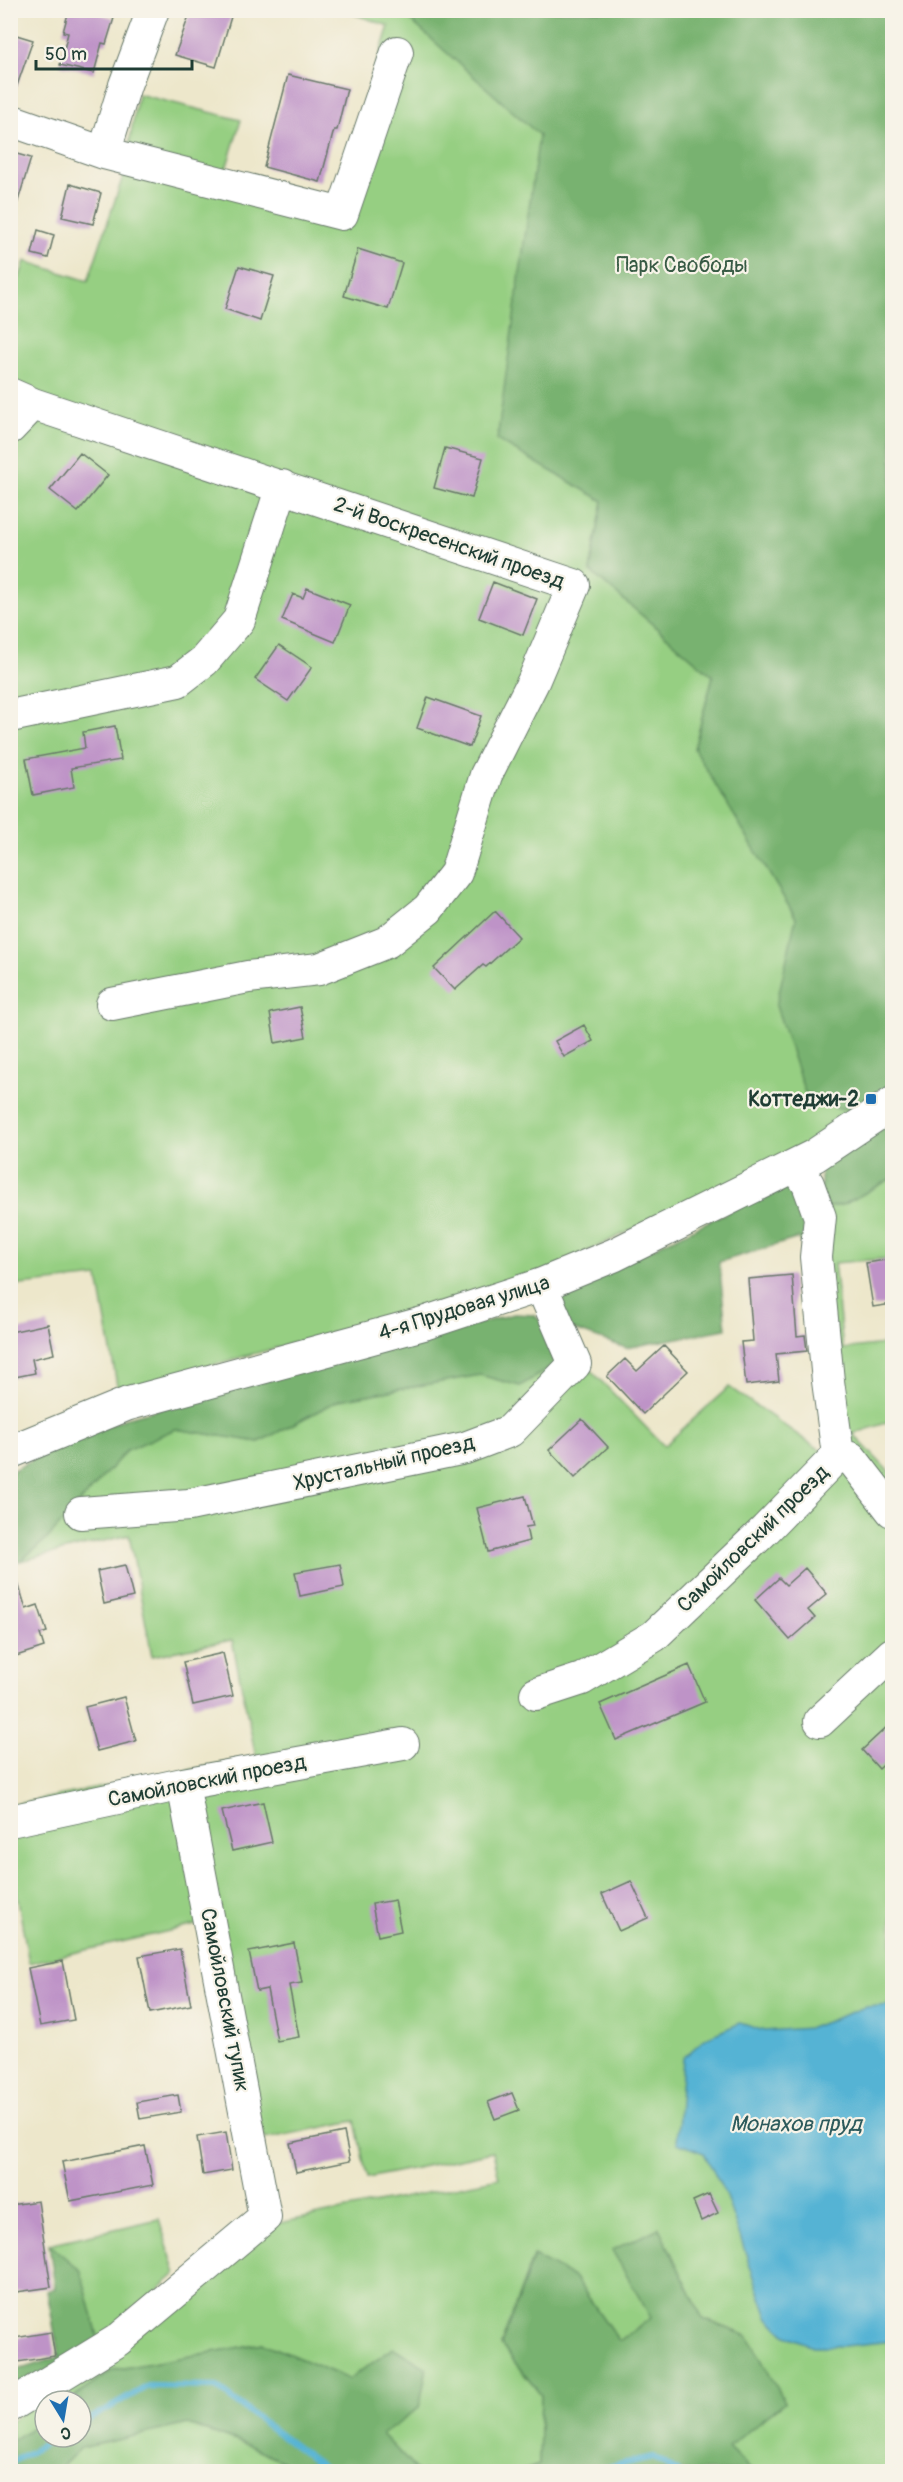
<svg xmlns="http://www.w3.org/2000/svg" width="903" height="2482" font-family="Pangolin,sans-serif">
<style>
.green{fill:#96cf82;stroke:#5a865b;stroke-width:1.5;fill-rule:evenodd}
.forest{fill:#78b270;stroke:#4c7852;stroke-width:1.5}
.water{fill:#55b3d4;stroke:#3a7884;stroke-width:1.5}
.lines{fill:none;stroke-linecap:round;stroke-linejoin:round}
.stream{stroke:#55b3d4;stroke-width:6}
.building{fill:#be93c7}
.minor-casing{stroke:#677869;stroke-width:34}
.major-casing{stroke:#677869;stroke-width:35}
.minor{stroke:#fff;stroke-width:32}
.major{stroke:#fff;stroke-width:33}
.poi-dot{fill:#1f6fb2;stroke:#f7f3e8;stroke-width:2}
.labels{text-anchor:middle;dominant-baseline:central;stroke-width:4.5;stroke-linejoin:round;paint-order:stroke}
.park-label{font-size:21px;fill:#375a44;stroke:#f7f3e8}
.street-label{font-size:21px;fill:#1f3d34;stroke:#f7f3e8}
.poi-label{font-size:21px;font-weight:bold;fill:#1f3d34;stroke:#f7f3e8;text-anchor:end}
.water-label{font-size:22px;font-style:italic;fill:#2c5a5c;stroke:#f7f3e8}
</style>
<rect width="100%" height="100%" fill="#f7f3e8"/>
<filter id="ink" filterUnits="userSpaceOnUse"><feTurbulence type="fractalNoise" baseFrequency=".0167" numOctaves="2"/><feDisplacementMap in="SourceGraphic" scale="12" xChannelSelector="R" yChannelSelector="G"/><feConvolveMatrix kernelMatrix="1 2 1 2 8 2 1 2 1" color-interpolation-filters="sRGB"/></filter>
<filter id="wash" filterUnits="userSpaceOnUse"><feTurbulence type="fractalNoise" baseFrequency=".008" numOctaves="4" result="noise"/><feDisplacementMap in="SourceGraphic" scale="24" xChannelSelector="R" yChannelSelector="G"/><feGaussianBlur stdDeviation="1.35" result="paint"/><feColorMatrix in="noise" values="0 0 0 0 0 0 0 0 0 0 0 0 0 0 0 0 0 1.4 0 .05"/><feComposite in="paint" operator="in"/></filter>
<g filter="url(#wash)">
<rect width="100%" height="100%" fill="#ede7cb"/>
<path class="green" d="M 344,11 L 892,11 L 892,1091 L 808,1146 L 531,1278 L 118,1391 L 98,1277 L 11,1286 L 11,304 L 25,261 L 88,281 L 124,173 L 138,94 L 241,120 L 226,169 L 332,201 L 389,26 ZM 603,501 L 782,530 L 694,749 L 713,676 L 590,571 Z
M 892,1178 L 892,1258 L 834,1263 L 843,1349 L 892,1343 L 892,1421 L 853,1434 L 892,1475 L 892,2468 L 890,2471 L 752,2471 L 728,2447 L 785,2402 L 748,2336 L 703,2319 L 659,2228 L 651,2318 L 619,2341 L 575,2278 L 533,2256 L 501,2345 L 541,2395 L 539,2465 L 522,2471 L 417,2471 L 381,2434 L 419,2408 L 394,2348 L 349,2379 L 263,2343 L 113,2370 L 69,2401 L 45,2401 L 45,2418 L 11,2442 L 11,2421 L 270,2225 L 499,2178 L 493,2152 L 367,2178 L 355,2121 L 265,2139 L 200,1924 L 29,1963 L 11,1861 L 11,1805 L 256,1757 L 232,1640 L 152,1656 L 129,1535 L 20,1561 L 47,1539 L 127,1450 L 175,1429 L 259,1442 L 339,1400 L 480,1375 L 520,1386 L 564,1359 L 580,1359 L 664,1446 L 729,1387 L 827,1455 L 821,1209 L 845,1204 Z
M 159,2219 L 176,2274 L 99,2341 L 49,2244 Z
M 188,2424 L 248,2445 L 305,2471 L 57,2472 L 80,2448 Z"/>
<path class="forest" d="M 400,11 L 892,11 L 892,1091 L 865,1111 L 837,1108 L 805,1093 L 776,1006 L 796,918 L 694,749 L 713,676 L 590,571 L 603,501 L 497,440 L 539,135 Z
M 892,1122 L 892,1178 L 845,1204 L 821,1209 L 821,1169 Z
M 786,1184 C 818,1191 807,1234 807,1260 L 799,1238 L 719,1262 L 726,1329 L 626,1348 L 569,1328 L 558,1310 L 562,1292 Z
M 514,1314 L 534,1315 L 544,1324 L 564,1359 L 520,1386 L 480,1375 L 339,1400 L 259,1442 L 175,1429 L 127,1450 L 47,1539 L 20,1561 L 11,1563 L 10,1472 L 50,1450 L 129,1417 Z
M 659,2228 L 703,2319 L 748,2336 L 785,2402 L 728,2447 L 752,2471 L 522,2471 L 539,2465 L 541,2395 L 501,2345 L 534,2256 L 575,2278 L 619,2341 L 651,2318 L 612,2250 Z
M 49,2244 L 81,2271 L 99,2341 L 11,2395 L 11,2372 L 59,2357 L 47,2291 L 55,2288 Z
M 263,2343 L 349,2379 L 394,2348 L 427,2368 L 419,2408 L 382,2434 L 417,2471 L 305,2471 L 248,2445 L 188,2424 L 81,2448 L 57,2471 L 11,2471 L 11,2442 L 45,2418 L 45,2437 L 81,2437 L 81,2401 L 69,2401 L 113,2370 Z"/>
<path class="water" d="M 892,2005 L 892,2341 L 844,2346 L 813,2346 L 786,2335 L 768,2317 L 725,2194 L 704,2153 L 677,2143 L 683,2058 L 706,2038 L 740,2023 L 764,2031 L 810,2028 L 865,2007 Z"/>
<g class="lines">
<path class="stream" d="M 81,2424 L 148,2386 L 216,2387 L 330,2472
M 10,2463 L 57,2437
M 586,2472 L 653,2457 L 678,2472"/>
</g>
<g id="blocks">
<path class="building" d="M 69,10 L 87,10 L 114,18 L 106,44 L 102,43 L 94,73 L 60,65 L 68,33 L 63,32 Z
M 191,10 L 233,10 L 216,67 L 175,55 Z
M 10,33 L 33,40 L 13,97 L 10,97 Z
M 288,75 L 347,89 L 337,130 L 334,130 L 320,182 L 264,167 Z
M 10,152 L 31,158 L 15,211 L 10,210 Z
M 70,184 L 101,193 L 93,224 L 62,217 Z
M 38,230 L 54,235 L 48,258 L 32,254 Z
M 358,249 L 402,263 L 388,309 L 344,296 Z
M 239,266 L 274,276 L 260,321 L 225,309 Z
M 445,448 L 483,458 L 472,498 L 434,488 Z
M 80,453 L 108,475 L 78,512 L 50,490 Z
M 493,582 L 537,599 L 523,635 L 479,618 Z
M 307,588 L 350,605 L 335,642 L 282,620 L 293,594 L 303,598 Z
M 279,645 L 312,667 L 288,701 L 255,679 Z
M 428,697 L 481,716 L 470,747 L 417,728 Z
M 115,726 L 121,760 L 71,768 L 74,787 L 33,795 L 26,759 L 85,748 L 83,732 Z
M 495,911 L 519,937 L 486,967 L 483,965 L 455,990 L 434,968 Z
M 300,1007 L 306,1037 L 275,1043 L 270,1013 Z
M 584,1025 L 593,1041 L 564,1057 L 555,1041 Z
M 892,1259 L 892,1304 L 873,1307 L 866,1263 Z
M 792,1275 L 797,1336 L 805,1335 L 807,1351 L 776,1354 L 779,1381 L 746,1385 L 741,1342 L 753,1341 L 748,1279 Z
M 48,1324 L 54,1354 L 32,1359 L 35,1373 L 10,1378 L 10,1332 Z
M 664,1346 L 688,1371 L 643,1414 L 607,1376 L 625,1359 L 637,1371 Z
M 582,1419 L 608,1447 L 575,1478 L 549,1450 Z
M 525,1496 L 533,1526 L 526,1527 L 529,1541 L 488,1552 L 477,1508 Z
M 340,1564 L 344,1587 L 300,1596 L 295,1572 Z
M 125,1565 L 133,1597 L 104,1604 L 97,1571 Z
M 805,1568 L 827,1594 L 808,1610 L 815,1618 L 790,1640 L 755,1600 L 779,1578 L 786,1585 Z
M 14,1570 L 26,1609 L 38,1605 L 47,1632 L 40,1634 L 44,1647 L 10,1658 L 10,1571 Z
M 223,1653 L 233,1696 L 193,1705 L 183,1662 Z
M 689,1665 L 705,1702 L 616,1740 L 600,1704 Z
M 124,1697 L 136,1741 L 97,1751 L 85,1707 Z
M 892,1722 L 892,1757 L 879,1769 L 862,1750 Z
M 263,1802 L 272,1842 L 232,1851 L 222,1811 Z
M 631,1881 L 648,1918 L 619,1931 L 602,1894 Z
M 395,1900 L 401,1931 L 378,1936 L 372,1904 Z
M 294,1943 L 302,1983 L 289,1985 L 299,2037 L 277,2041 L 267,1989 L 257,1991 L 249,1952 Z
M 180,1949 L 191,2005 L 150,2013 L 139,1956 Z
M 63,1961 L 74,2020 L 40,2026 L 28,1968 Z
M 512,2093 L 519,2110 L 495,2119 L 488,2102 Z
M 178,2095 L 181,2112 L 140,2119 L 137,2102 Z
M 226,2132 L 232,2170 L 203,2175 L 197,2137 Z
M 344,2132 L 350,2161 L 296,2172 L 290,2143 Z
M 145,2146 L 153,2185 L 70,2201 L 62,2162 Z
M 709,2194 L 718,2213 L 701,2221 L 693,2201 Z
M 38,2201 L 51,2287 L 10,2293 L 10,2205 Z
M 51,2332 L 55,2356 L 18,2362 L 14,2338 Z"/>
</g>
</g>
<g filter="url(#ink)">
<use href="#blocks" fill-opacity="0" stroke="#677869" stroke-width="1.5"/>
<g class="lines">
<g class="minor-casing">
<path id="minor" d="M 10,120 L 104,153 L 125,85 L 153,10
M 104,153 L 342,214 L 397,52
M 10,394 L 33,404 L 574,585 L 533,682 L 486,775 L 456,873 L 428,909 L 387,942 L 319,969 L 248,977 L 112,1004
M 10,428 L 33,404
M 10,716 L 178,681 L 204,661 L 239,620 L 282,486
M 796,1166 L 808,1184 L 820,1217 L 816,1257 L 828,1381 L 838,1455
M 838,1455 L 851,1458 L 892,1511
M 81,1513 L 189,1505 L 465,1448 L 510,1431 L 575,1364 L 541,1285
M 536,1694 L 582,1679 L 654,1636 L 766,1529 L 838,1455
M 820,1721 L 892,1654
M 10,1821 L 183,1784 L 403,1744
M 10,2406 L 118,2340 L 265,2217 L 183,1784"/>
</g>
<g class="major-casing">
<path id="major" d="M 10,1452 L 127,1404 L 425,1323 L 541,1285 L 614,1255 L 814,1156 L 892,1104"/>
</g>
<use href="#minor" class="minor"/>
<use href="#major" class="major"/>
</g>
</g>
<rect class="poi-dot" x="865" y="1093" width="12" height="12" rx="3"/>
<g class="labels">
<g class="park-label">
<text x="682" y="265">Парк Свободы</text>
</g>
<g class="street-label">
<text transform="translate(449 543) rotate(19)">2-й Воскресенский проезд</text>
<text transform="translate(464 1308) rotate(-17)">4-я Прудовая улица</text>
<text transform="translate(384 1463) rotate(-13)">Хрустальный проезд</text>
<text transform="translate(753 1539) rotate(-44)">Самойловский проезд</text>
<text transform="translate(207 1781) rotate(-11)">Самойловский проезд</text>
<text transform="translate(225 2000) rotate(79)">Самойловский тупик</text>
</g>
<g class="poi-label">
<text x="859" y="1099">Коттеджи-2</text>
</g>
<g class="water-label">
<text x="796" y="2124">Монахов пруд</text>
</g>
</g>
<rect width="903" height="2482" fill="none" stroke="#f7f3e8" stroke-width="36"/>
<g transform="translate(63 2419) rotate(169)"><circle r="28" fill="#f7f3e8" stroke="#a1aaa0" stroke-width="1.5"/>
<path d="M0-4.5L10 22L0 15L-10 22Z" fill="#1f6fb2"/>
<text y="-9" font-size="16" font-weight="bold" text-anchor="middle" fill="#1f3d34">С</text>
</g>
<path d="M36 60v9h156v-9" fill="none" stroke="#1f3d34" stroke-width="3"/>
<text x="45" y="60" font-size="18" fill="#1f3d34" stroke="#f7f3e8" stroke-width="4.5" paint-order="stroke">50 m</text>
</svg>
